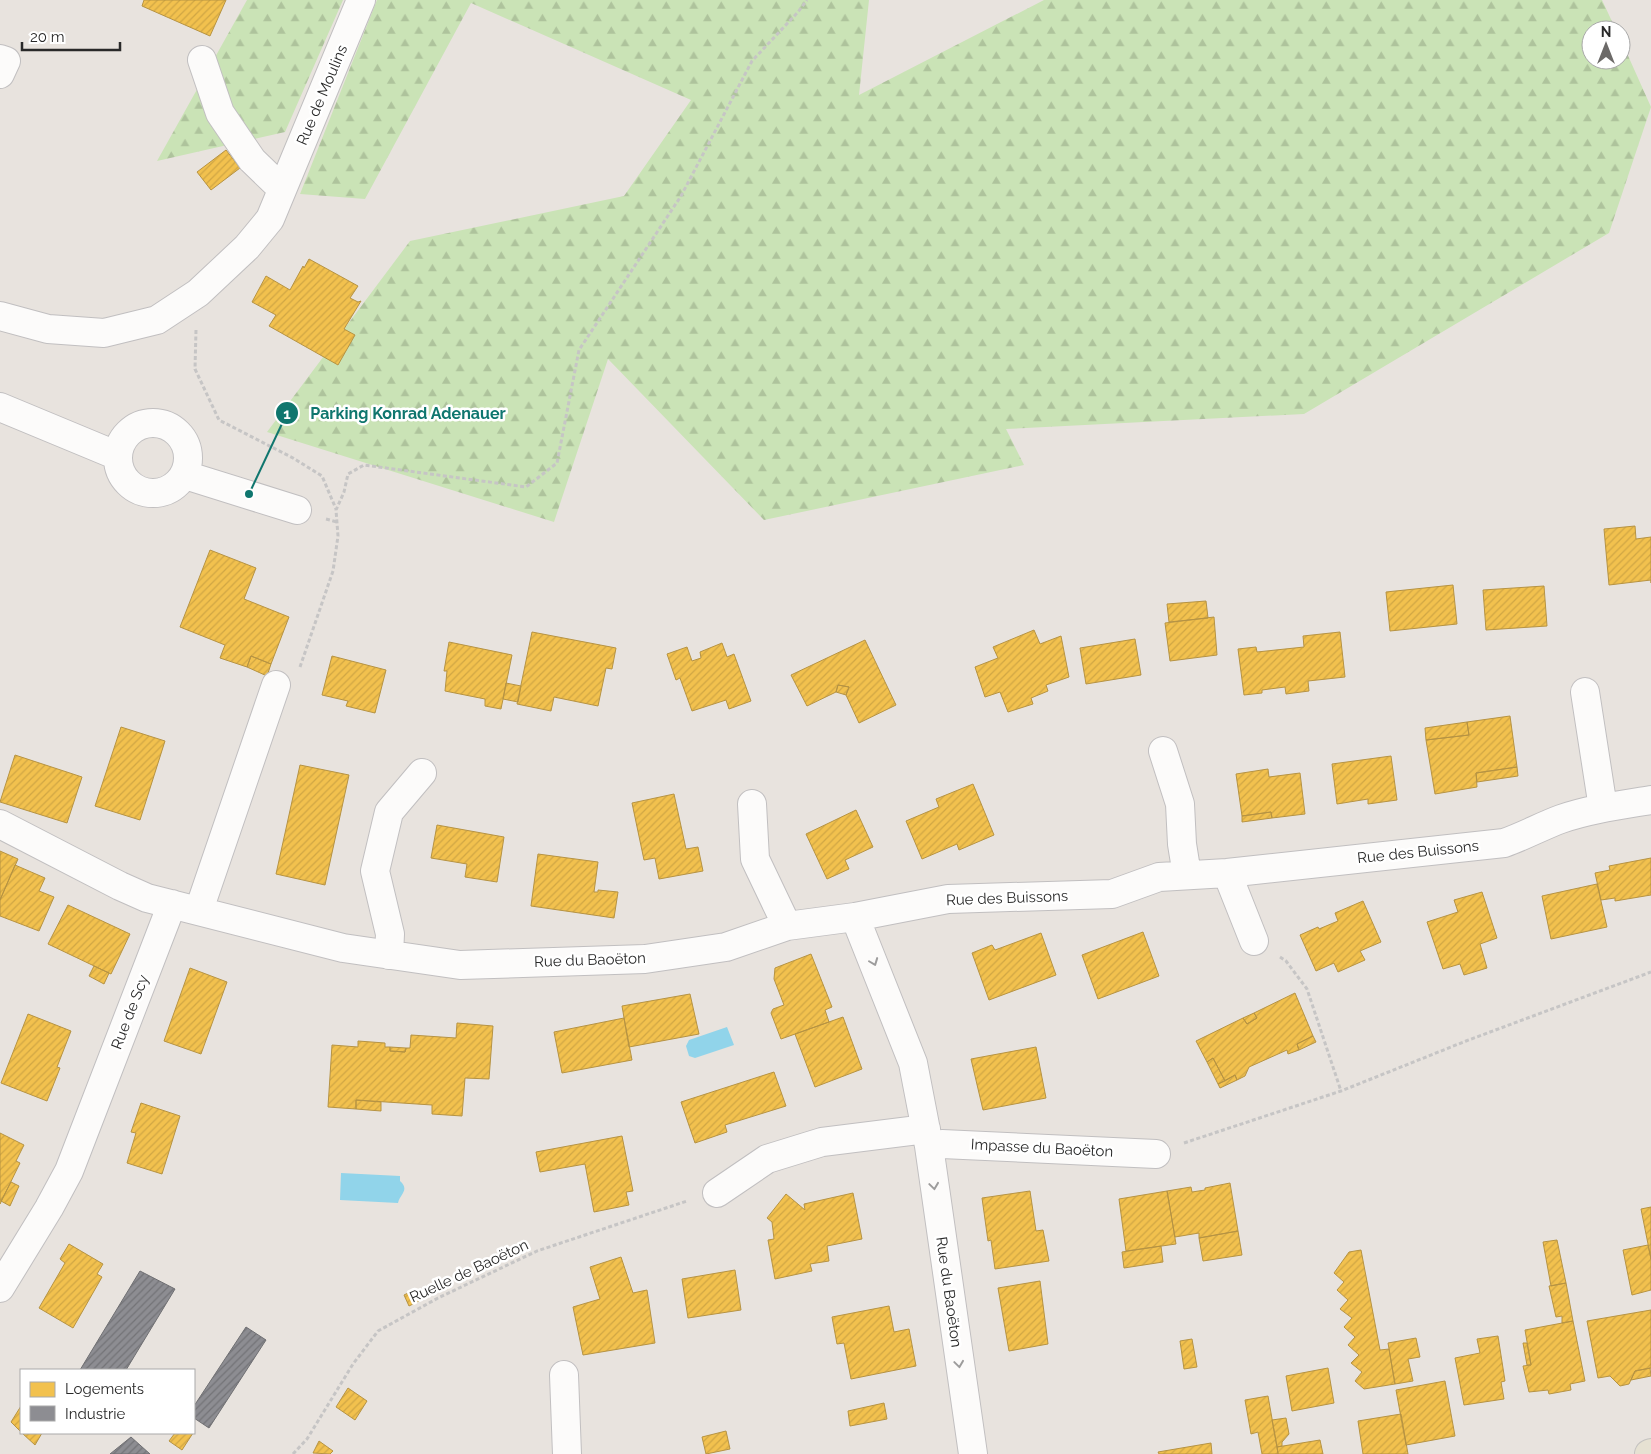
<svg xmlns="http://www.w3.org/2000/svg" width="1651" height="1454" font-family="Raleway,sans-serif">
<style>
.forest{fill:url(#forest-firs)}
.water{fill:#91d4ea}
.homes{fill:url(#homes-hatch);stroke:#b69343}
.industry{fill:url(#industry-hatch);stroke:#6f6f72}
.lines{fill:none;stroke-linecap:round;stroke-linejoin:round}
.minor-casing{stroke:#c1bfc0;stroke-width:30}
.major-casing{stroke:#c4c2c0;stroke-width:30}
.path{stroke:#c6c5c5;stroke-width:3;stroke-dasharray:4 2.5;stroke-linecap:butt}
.minor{stroke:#fcfbfa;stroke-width:28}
.major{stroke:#e6e1d2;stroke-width:28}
.oneway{stroke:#9d9c9c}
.labels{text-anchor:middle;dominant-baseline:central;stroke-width:5;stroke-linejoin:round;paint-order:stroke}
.street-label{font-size:15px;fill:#292929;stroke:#fff}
.leader{fill:none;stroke:#0f766e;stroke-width:2}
.callout-dot{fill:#0f766e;stroke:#fff;stroke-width:2}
.mark-label{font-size:15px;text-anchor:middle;font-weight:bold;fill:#fff}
.callout-label{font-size:16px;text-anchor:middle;font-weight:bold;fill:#0f766e;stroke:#fff;stroke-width:5;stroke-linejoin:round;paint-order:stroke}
</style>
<defs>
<pattern id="forest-firs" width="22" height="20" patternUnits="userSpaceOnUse" patternTransform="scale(1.25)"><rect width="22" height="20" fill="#cae3b6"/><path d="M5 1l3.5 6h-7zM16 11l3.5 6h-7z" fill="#aec39c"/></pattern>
<pattern id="homes-hatch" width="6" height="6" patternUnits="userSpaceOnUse" patternTransform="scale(1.25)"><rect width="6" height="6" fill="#f2c14e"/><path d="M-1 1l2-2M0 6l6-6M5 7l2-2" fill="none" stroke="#d0a644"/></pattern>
<pattern id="industry-hatch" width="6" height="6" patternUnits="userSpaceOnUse" patternTransform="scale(1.25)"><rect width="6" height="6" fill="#8d8d92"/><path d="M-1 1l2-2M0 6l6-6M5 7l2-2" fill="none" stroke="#737377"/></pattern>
</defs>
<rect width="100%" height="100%" fill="#e8e3de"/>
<path class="forest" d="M 247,0 L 343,0 L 285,132 L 157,161 Z
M 377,0 L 869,0 L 859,95 L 1044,0 L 1602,0 L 1616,30 L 1591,30 L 1591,60 L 1621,60 L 1621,40 L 1651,107 L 1609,233 L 1304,414 L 1006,429 L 1024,465 L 764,520 L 608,359 L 554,522 L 267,432 L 410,241 L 624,196 L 691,100 L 471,3 L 365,199 L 300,194 Z"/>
<path class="water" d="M 727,1027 L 734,1045 L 695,1058 L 689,1056 L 686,1046 L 689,1040 Z
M 341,1173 L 400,1176 L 400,1181 C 410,1190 400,1194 398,1203 L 340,1200 Z"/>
<path class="homes" d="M 144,0 L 226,0 L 210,36 L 142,6 Z
M 226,150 L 240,168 L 211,190 L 197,172 Z
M 309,259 L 358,286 L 350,298 L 358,302 L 361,301 L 344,329 L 355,335 L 338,365 L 269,326 L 276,315 L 252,302 L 266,276 L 290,290 L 303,266 L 304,268 Z
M 1635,526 L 1636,539 L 1651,537 L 1651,583 L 1651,580 L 1609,585 L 1604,529 Z
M 210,550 L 256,568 L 244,599 L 289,617 L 271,664 L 251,656 L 247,667 L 220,658 L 225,645 L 180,627 Z
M 1453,585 L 1457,624 L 1390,631 L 1386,592 Z
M 1544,586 L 1547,626 L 1486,630 L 1483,590 Z
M 1206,601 L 1208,618 L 1169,622 L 1167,604 Z
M 1214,617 L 1217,655 L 1170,661 L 1165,623 Z
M 1034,630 L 1040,644 L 1061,636 L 1069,677 L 1046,685 L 1048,691 L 1031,698 L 1033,704 L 1008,712 L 1000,692 L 985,697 L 975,667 L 998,658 L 993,647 Z
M 532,632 L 616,648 L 612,669 L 606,668 L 598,706 L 554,697 L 551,711 L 517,704 Z
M 1340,632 L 1345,677 L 1308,681 L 1309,691 L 1286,694 L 1285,687 L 1262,690 L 1262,693 L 1244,695 L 1238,649 L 1256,647 L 1257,652 L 1304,647 L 1303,636 Z
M 1135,639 L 1141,675 L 1086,684 L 1080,648 Z
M 865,640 L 896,705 L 859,723 L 846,695 L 849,687 L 838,685 L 836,692 L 807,706 L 791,675 Z
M 449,642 L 512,655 L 501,709 L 485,706 L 485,699 L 445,691 L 447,671 L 444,671 Z
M 722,643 L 727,657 L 734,654 L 751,701 L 729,709 L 726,700 L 692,711 L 680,678 L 676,680 L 667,654 L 687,647 L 692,661 L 701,658 L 700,652 Z
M 251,656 L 271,664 L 267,676 L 247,667 Z
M 332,656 L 386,670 L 375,713 L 346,706 L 348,701 L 322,695 Z
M 506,683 L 521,686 L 518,702 L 503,699 Z
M 838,685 L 849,687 L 846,695 L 836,692 Z
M 1510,716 L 1517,767 L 1476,773 L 1477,787 L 1435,794 L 1426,740 L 1469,735 L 1467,722 Z
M 1467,722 L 1469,735 L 1426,740 L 1425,728 Z
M 121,727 L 165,741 L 140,820 L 95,806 Z
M 15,755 L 82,777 L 67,823 L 0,802 Z
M 1391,756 L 1397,800 L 1368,804 L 1368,799 L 1337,804 L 1332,764 Z
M 300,765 L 349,775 L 325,885 L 276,874 Z
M 1517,767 L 1518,776 L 1477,782 L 1476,773 Z
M 1268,769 L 1269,777 L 1300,773 L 1305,814 L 1272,818 L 1271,812 L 1242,816 L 1236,774 Z
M 973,784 L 994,835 L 959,850 L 957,844 L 922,859 L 906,821 L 939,807 L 936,799 Z
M 674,794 L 686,849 L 698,847 L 703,871 L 659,879 L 655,858 L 644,860 L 632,803 Z
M 856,810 L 873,847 L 845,860 L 849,869 L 827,879 L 806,834 Z
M 1271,812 L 1272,818 L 1242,822 L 1242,816 Z
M 437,825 L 504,837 L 497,882 L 465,877 L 467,864 L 431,858 Z
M 0,851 L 18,859 L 0,900 Z
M 538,854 L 598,862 L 594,892 L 598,892 L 598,890 L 618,892 L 614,918 L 531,906 Z
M 1651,858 L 1651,895 L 1615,901 L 1615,898 L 1601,900 L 1595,873 L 1610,870 L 1609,866 Z
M 15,865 L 45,878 L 39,891 L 54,897 L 39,931 L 0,916 L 0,900 Z
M 1597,884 L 1607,927 L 1551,939 L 1542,896 Z
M 1482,892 L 1497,938 L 1480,944 L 1487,968 L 1464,975 L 1460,964 L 1443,969 L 1427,922 L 1458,912 L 1454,900 Z
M 1363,901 L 1381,942 L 1360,951 L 1365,960 L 1338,972 L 1334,963 L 1316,971 L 1300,935 L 1318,927 L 1319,929 L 1338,921 L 1335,913 Z
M 68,905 L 130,934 L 111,974 L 48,944 Z
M 1143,932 L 1159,976 L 1098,999 L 1082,955 Z
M 1041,933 L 1056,975 L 989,1000 L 972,953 L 992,945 L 995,950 Z
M 811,954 L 832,1007 L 825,1010 L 829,1022 L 781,1039 L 771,1013 L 773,1009 L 784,1005 L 774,979 L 775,968 Z
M 94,966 L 109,973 L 104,984 L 89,976 Z
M 190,968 L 227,982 L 201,1054 L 164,1041 Z
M 1295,993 L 1313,1036 L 1297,1044 L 1299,1050 L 1288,1054 L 1287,1050 L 1249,1067 L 1245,1076 L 1237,1080 L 1235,1075 L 1225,1081 L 1213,1058 L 1207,1062 L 1196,1041 L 1243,1018 L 1247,1024 L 1257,1018 L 1254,1013 Z
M 690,994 L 699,1034 L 629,1047 L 622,1006 Z
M 1254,1013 L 1257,1018 L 1247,1024 L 1243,1018 Z
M 28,1014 L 71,1031 L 57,1067 L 60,1068 L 47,1101 L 1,1083 Z
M 843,1017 L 862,1069 L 815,1087 L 795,1034 Z
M 624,1018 L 632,1060 L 562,1073 L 554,1032 Z
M 457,1023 L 493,1026 L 489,1079 L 465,1078 L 462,1116 L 432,1114 L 432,1105 L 356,1100 L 356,1109 L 328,1107 L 332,1045 L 358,1047 L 358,1041 L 385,1043 L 385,1047 L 390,1047 L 390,1051 L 405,1052 L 406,1048 L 410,1048 L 411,1035 L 456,1038 Z
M 1313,1036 L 1316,1042 L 1299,1050 L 1297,1044 Z
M 390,1047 L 406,1048 L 405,1052 L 390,1051 Z
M 1036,1047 L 1046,1098 L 983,1110 L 971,1059 Z
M 1213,1058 L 1225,1081 L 1218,1084 L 1207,1062 Z
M 774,1072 L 786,1106 L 725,1125 L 727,1132 L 695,1143 L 681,1102 Z
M 1235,1075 L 1237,1080 L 1220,1088 L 1218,1084 Z
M 356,1100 L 381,1102 L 381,1111 L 356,1109 Z
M 141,1103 L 180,1116 L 162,1174 L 127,1163 L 136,1133 L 131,1132 Z
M 0,1133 L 24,1145 L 16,1161 L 20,1163 L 0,1204 Z
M 622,1136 L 633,1191 L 626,1192 L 629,1205 L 594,1212 L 585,1164 L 540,1172 L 536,1152 Z
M 11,1182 L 19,1186 L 10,1206 L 1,1201 Z
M 1230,1183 L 1238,1231 L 1199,1238 L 1199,1233 L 1175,1237 L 1167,1191 L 1191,1187 L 1192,1192 L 1205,1190 L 1205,1188 Z
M 1030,1191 L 1036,1231 L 1043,1230 L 1049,1261 L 995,1269 L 991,1240 L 988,1241 L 982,1198 Z
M 1167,1191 L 1176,1244 L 1126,1251 L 1119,1199 Z
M 853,1193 L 862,1239 L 827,1246 L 829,1261 L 810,1264 L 812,1271 L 775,1279 L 768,1240 L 774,1239 L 772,1222 L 767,1218 L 786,1194 L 805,1210 L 804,1204 Z
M 1651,1207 L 1651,1259 L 1641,1209 Z
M 1238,1231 L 1242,1255 L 1203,1261 L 1199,1238 Z
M 1557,1240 L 1566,1283 L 1551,1286 L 1543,1242 Z
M 69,1244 L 103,1264 L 97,1274 L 102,1277 L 73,1328 L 39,1308 L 65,1263 L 60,1259 Z
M 1648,1245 L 1651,1259 L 1651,1290 L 1632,1295 L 1623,1250 Z
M 1161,1246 L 1163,1262 L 1124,1268 L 1122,1252 Z
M 1361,1250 L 1380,1350 L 1389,1349 L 1395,1384 L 1364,1389 L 1355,1381 L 1362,1372 L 1351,1363 L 1359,1355 L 1348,1345 L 1355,1337 L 1344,1327 L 1352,1318 L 1340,1309 L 1348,1300 L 1337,1290 L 1344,1282 L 1334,1273 L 1349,1252 Z
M 621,1257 L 633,1293 L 647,1290 L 655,1343 L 583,1355 L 573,1307 L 600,1299 L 590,1267 Z
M 735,1270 L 741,1310 L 688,1318 L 682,1279 Z
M 1040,1281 L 1048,1344 L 1009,1351 L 998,1288 Z
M 1566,1283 L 1573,1321 L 1562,1323 L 1562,1316 L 1556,1317 L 1549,1286 Z
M 414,1290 L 419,1301 L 409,1306 L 404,1295 Z
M 889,1306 L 894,1332 L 909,1329 L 916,1366 L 851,1379 L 844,1343 L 837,1344 L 832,1317 Z
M 1651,1310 L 1651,1368 L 1635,1371 L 1629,1384 L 1620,1386 L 1610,1376 L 1598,1378 L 1587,1321 Z
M 1573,1321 L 1585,1381 L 1570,1384 L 1571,1390 L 1549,1394 L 1548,1390 L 1529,1392 L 1523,1366 L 1531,1365 L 1525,1330 Z
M 1498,1336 L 1505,1381 L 1501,1382 L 1504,1399 L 1464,1405 L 1455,1358 L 1480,1353 L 1477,1339 Z
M 1416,1338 L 1420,1357 L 1408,1359 L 1413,1381 L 1395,1384 L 1388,1343 Z
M 1192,1339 L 1197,1367 L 1184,1369 L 1180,1341 Z
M 1523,1343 L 1527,1343 L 1531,1365 L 1527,1365 Z
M 1328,1368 L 1334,1403 L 1292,1411 L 1286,1376 Z
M 1650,1368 L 1651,1376 L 1631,1380 L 1635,1371 Z
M 1445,1381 L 1455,1436 L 1406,1445 L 1396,1390 Z
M 348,1388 L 367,1401 L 355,1420 L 336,1407 Z
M 1268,1396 L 1277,1447 L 1278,1454 L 1262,1454 L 1258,1432 L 1251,1434 L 1245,1400 Z
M 884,1403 L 887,1419 L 850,1426 L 848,1411 Z
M 21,1406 L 21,1432 L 11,1422 Z
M 1401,1414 L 1408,1454 L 1363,1454 L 1358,1421 Z
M 1286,1418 L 1289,1434 L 1282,1442 L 1282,1446 L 1277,1447 L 1272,1420 Z
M 726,1431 L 730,1449 L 706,1454 L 702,1437 Z
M 22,1433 L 42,1433 L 35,1445 Z
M 175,1433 L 193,1433 L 182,1450 L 169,1441 Z
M 1320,1440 L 1323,1454 L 1278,1454 L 1277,1447 Z
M 319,1441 L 333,1451 L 330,1454 L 313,1453 Z
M 1211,1443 L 1212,1454 L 1159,1454 L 1158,1452 Z"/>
<path class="industry" d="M 140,1271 L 175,1289 L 126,1370 L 80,1370 Z
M 246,1327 L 266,1340 L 209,1428 L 194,1418 L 194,1406 Z
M 131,1437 L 150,1454 L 110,1454 Z"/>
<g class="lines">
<g class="minor-casing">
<path id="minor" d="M 0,59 L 6,61 L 0,74
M 202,60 L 220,113 L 252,160 L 282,189
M 0,316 L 48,329 L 104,333 L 157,320 L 198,293 L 247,247 L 270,219 L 361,0
M 0,407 L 118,456
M118 458a35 35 0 1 1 70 0a35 35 0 1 1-70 0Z
M 185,475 L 297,510
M 1585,692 L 1603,808
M 1163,751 L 1180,804 L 1182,844 L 1187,875
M 752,804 L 755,859 L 787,926
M 0,824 L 120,886 L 147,898 L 343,948 L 460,965 L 645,959 L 726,947 L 787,926 L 855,917 L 948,899 L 1112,894 L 1159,877 L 1227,873 L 1504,843 C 1524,836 1542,826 1561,819 C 1590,809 1621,805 1651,800
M 1227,873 L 1254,941
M 199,910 L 276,685
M 855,917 L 913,1063 L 929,1146 L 973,1454
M 389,955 L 390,934 L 375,871 L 389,812 L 422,773
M 929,1146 L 942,1144 L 1156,1154
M 717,1193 L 767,1159 L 822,1142 L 926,1129
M 0,1288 L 49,1208 L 69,1171 L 172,904
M 564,1375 L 567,1454"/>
</g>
<g class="major-casing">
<path id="major" d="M 1649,1454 L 1651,1453"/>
</g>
<path class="path" d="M 196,330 L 195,369 L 219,420 L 293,458 L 322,476 L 336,509
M 326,519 L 337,522
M 300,667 L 333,571 L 338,536 L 336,510 L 344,492 L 348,474 L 364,465 L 526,487 L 557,463 L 579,350 L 681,196 L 752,61 L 798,12 L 807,0
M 1280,957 L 1286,961 L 1307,989 L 1341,1091
M 1184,1143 L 1341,1091 L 1466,1041 L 1651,972
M 293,1454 L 307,1439 L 353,1364 L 378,1331 L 438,1298 L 537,1251 L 687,1201"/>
<use href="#minor" class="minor"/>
<use href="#major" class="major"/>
</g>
<defs><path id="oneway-chevron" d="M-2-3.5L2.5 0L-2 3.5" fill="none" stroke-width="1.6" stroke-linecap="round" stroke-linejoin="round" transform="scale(1.25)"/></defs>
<g class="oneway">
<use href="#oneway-chevron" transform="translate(874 962) rotate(69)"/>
<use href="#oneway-chevron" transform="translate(934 1186) rotate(82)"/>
<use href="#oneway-chevron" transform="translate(959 1364) rotate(82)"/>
</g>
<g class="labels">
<g class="street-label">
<text transform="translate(322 95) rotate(-67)">Rue de Moulins</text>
<text transform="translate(1418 852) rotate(-6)">Rue des Buissons</text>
<text transform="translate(1007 898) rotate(-2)">Rue des Buissons</text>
<text transform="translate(590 960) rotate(-2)">Rue du Baoëton</text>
<text transform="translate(130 1012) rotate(-69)">Rue de Scy</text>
<text transform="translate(1042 1148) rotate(3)">Impasse du Baoëton</text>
<text transform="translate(469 1271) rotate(-25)">Ruelle de Baoëton</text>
<text transform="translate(949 1292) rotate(82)">Rue du Baoëton</text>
</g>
</g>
<path class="leader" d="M249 494L287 413"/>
<g class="callout-dot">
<circle cx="249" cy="494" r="5"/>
<circle cx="287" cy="413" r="12"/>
</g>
<g class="mark-label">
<text x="287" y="419">1</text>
</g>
<g class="callout-label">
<text x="408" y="419">Parking Konrad Adenauer</text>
</g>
<rect x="20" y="1369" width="175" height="65" fill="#ffffff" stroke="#a9a9a9"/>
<rect x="30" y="1382" width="25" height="15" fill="#f2c14e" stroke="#a9a9a9"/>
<text x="65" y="1394" font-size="15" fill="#292929">Logements</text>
<rect x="30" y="1406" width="25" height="15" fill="#8d8d92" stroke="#a9a9a9"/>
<text x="65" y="1419" font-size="15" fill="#292929">Industrie</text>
<g transform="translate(1606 45)"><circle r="24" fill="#ffffff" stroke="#a9a9a9"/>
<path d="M0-4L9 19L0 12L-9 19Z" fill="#6c6a68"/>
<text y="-8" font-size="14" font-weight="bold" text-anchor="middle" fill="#292929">N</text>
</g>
<path d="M22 42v8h98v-8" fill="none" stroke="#292929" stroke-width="2.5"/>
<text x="30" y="42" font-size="15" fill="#292929" stroke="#ffffff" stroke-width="4" paint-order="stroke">20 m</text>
</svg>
